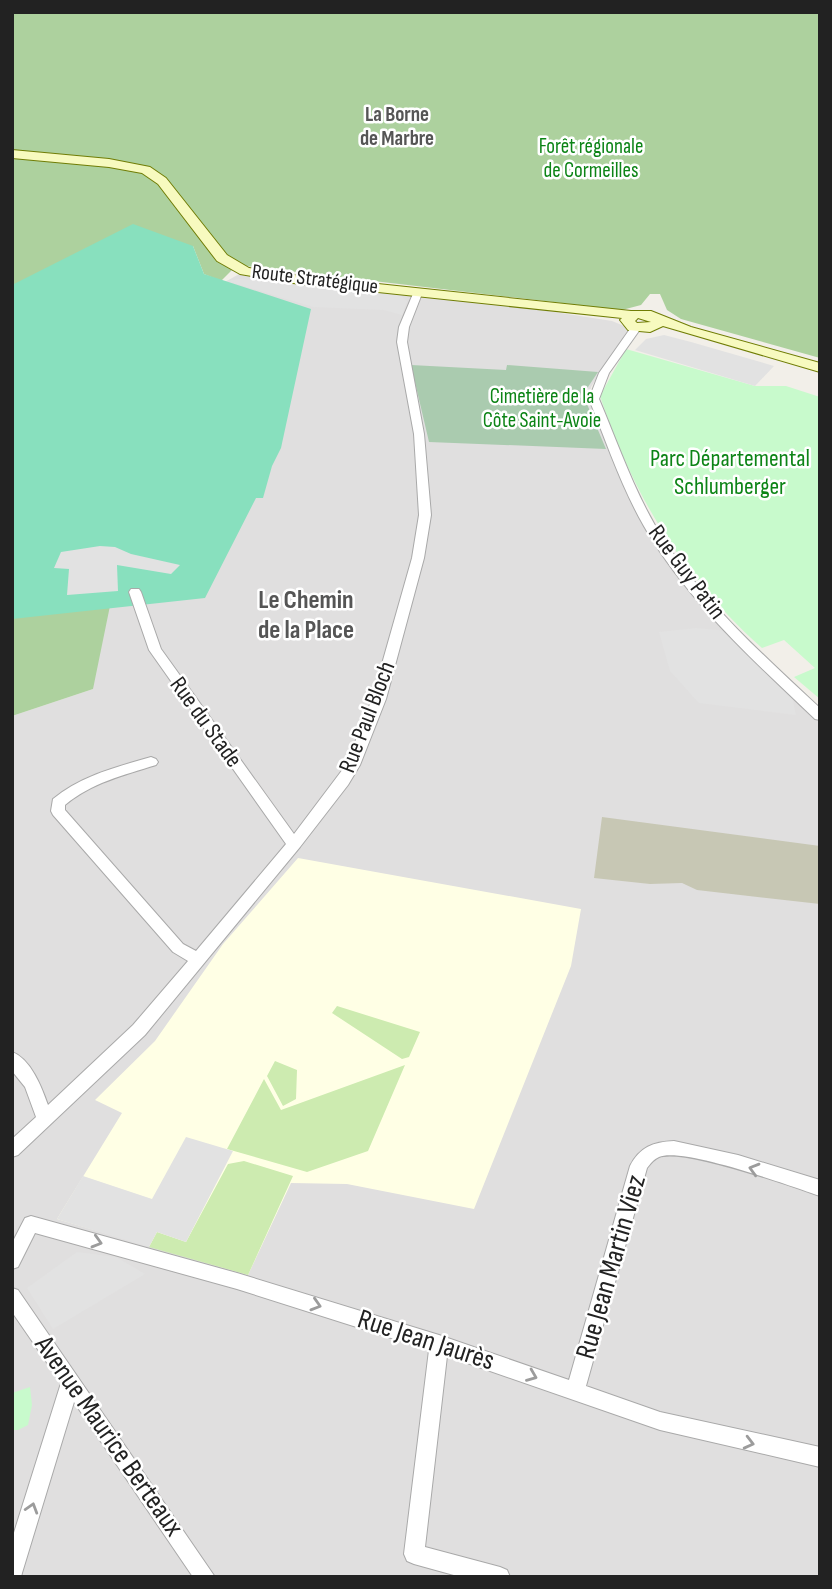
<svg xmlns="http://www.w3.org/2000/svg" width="832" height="1589" font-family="'Sofia Sans Condensed',sans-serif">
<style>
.residential{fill:#e0dfdf}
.education{fill:#ffffe5}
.construction{fill:#c7c7b4}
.grass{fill:#cdebb0}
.forest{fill:#add19e}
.cemetery{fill:#aacbaf}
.park{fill:#c8facc}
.pitch{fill:#88e0be}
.parking{fill:#e2e2e2}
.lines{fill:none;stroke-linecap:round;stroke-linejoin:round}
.street-casing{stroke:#a9a9a9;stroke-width:2}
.secondary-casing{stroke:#707d05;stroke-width:2}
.street{fill:#fff;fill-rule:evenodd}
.secondary{fill:#f7fabf;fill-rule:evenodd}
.oneway{stroke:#9c9c9c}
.labels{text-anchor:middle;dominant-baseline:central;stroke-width:5;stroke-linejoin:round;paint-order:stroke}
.far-neighbourhood-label{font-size:21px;font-weight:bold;fill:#555;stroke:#fff}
.far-park-label{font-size:21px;fill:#0c8416;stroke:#fff}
.far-street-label{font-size:21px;fill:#222;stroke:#fff}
.park-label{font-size:24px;fill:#0c8416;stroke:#fff}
.street-label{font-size:24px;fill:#222;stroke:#fff}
.neighbourhood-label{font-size:26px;font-weight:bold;fill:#555;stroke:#fff}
.near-street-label{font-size:28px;fill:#222;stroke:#fff}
</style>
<rect width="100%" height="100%" fill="#f2efe9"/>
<path class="residential" d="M 250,268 L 330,277 L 612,321 L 629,328 L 591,387 L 589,396 L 594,415 L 647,531 L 677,577 L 820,721 L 820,1577 L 12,1577 L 12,716 L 93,689 L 12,401 Z"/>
<path class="education" d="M 298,858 L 581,909 L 571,966 L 474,1209 L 347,1184 L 291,1183 L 248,1275 L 57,1219 L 122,1113 L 95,1100 L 155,1041 L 223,944 Z"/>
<path class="construction" d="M 602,817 L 820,846 L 820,904 L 697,890 L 682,883 L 650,884 L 594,878 Z"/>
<path class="grass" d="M 337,1006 L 420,1032 L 409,1057 L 402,1059 L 332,1013 Z
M 275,1061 L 297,1070 L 296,1099 L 283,1106 L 267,1076 Z
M 405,1065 L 368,1151 L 307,1172 L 227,1149 L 264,1079 L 281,1110 Z
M 244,1161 L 293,1176 L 248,1275 L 149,1247 L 157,1232 L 186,1242 L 228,1164 Z"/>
<path class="forest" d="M 12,12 L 820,12 L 820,358 L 681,319 L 667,310 L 660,294 L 650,294 L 641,305 L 622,310 L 237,265 L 221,281 L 204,274 L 193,246 L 12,292 Z
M 112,596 L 93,689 L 12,716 L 12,603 Z"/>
<path class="cemetery" d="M 411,365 L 506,370 L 507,365 L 598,372 L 586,390 L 587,404 L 606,449 L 429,442 Z"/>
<path class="park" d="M 626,349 L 755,386 L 786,386 L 820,397 L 820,699 L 794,677 L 815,668 L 784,640 L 762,648 C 683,577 633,496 600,396 Z
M 30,1387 L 32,1405 L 28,1425 L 18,1430 L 12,1430 L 12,1393 Z"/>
<path class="pitch" d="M 133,224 L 193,246 L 204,274 L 311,309 L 281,448 L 272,466 L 263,498 L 256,498 L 205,598 L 12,619 L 12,285 Z"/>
<path class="parking" d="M 238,279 L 398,293 L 407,301 L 402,315 L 384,310 L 313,307 L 227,281 Z
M 664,335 L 691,342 L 774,366 L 755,386 L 635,350 L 646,339 Z
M 100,546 L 115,547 L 131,554 L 180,565 L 171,574 L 117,565 L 118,591 L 67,595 L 69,569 L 54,568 L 61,552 Z
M 696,628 L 729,631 L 791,692 L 796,715 L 699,703 L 670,671 L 659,632 Z
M 186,1137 L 233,1151 L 186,1242 L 157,1232 L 149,1247 L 57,1219 L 83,1176 L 152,1199 Z
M 77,1252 L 116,1257 L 145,1274 L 53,1329 L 27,1288 Z"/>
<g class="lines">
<g class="street-casing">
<path id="street" d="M 415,289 L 423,291 L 409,327 L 407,342 L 424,434 L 431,515 L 424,558 L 386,699 L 360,765 L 348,785 L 300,847 L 145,1035 L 18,1155 L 12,1157 L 12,1139 L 36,1117 L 25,1087 L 12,1071 L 12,1052 C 31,1059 42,1088 48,1105 L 133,1025 L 188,961 L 173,952 L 53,815 L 51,811 L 53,799 C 81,776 116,767 151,757 L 156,759 L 158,762 L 156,765 C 124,775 91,783 65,805 L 65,810 L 183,944 L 196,951 L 286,844 L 149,650 L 129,592 L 131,589 L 139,589 L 141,592 L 161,649 L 294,834 L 346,765 L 372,699 L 412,558 L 419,515 L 414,434 L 397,342 L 399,327 Z
M 636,325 L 641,328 L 609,373 L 599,399 C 619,446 636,497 664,540 C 706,604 764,656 820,708 L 820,720 L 815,719 C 757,664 696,609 653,541 C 625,498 608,446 589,399 L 599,373 L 632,326 Z
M 674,1141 L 738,1155 L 820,1180 L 820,1196 C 791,1186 683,1147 659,1157 C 654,1159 650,1164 647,1168 L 586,1386 L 660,1412 L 820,1447 L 820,1467 L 660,1430 L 447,1356 L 425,1547 L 500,1567 L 507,1570 L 510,1577 L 461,1577 L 414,1564 L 407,1561 L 404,1554 L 429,1350 L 237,1289 L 35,1233 L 18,1267 L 12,1269 L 12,1243 L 25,1218 L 31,1216 L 237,1273 L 439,1335 L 569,1380 L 630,1166 C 640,1147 653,1142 674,1141 Z
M 12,1288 L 18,1290 L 215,1577 L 193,1577 L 74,1402 L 22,1573 L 21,1577 L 12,1577 L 12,1539 L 61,1383 L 12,1312 Z"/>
</g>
<g class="secondary-casing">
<path id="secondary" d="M 12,150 L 109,159 L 150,167 L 166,178 L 227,255 L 249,268 L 293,275 L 631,311 L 651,311 L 691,327 L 820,363 L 820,372 L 663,326 L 650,332 L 628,330 L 620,320 L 622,318 L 293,283 L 240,274 L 217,261 L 158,184 L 142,173 L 109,167 L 12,158 ZM 638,318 L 651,322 L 637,323 L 635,321 Z"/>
</g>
<use href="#street" class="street"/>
<use href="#secondary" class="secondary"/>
</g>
<defs><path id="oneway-chevron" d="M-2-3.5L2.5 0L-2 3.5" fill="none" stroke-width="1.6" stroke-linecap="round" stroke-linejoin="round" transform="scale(1.75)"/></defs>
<g class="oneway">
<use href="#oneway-chevron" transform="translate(754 1169) rotate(-164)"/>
<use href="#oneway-chevron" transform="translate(97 1242) rotate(16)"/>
<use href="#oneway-chevron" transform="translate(316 1305) rotate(17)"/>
<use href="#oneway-chevron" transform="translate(532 1376) rotate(22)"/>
<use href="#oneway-chevron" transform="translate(749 1443) rotate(14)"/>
<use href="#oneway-chevron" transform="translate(32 1508) rotate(-73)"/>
</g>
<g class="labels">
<g class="far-neighbourhood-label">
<text x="397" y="114">La Borne<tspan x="397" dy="24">de Marbre</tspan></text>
</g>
<g class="far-park-label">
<text x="591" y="146">Forêt régionale<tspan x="591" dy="24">de Cormeilles</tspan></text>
<text x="542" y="396">Cimetière de la<tspan x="542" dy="24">Côte Saint-Avoie</tspan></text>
</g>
<g class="far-street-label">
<text transform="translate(315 279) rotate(7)">Route Stratégique</text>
</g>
<g class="park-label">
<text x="730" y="458">Parc Départemental<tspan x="730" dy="28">Schlumberger</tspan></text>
</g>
<g class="street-label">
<text transform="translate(687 572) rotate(53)">Rue Guy Patin</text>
<text transform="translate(367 717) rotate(-69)">Rue Paul Bloch</text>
<text transform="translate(206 722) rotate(54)">Rue du Stade</text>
</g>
<g class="neighbourhood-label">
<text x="306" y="600">Le Chemin<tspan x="306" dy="30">de la Place</tspan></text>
</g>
<g class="near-street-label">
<text transform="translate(611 1267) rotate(-74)">Rue Jean Martin Viez</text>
<text transform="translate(426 1340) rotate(18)">Rue Jean Jaurès</text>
<text transform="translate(109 1436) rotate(55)">Avenue Maurice Berteaux</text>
</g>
</g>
<rect width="832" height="1589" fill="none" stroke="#222222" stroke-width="28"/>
</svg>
